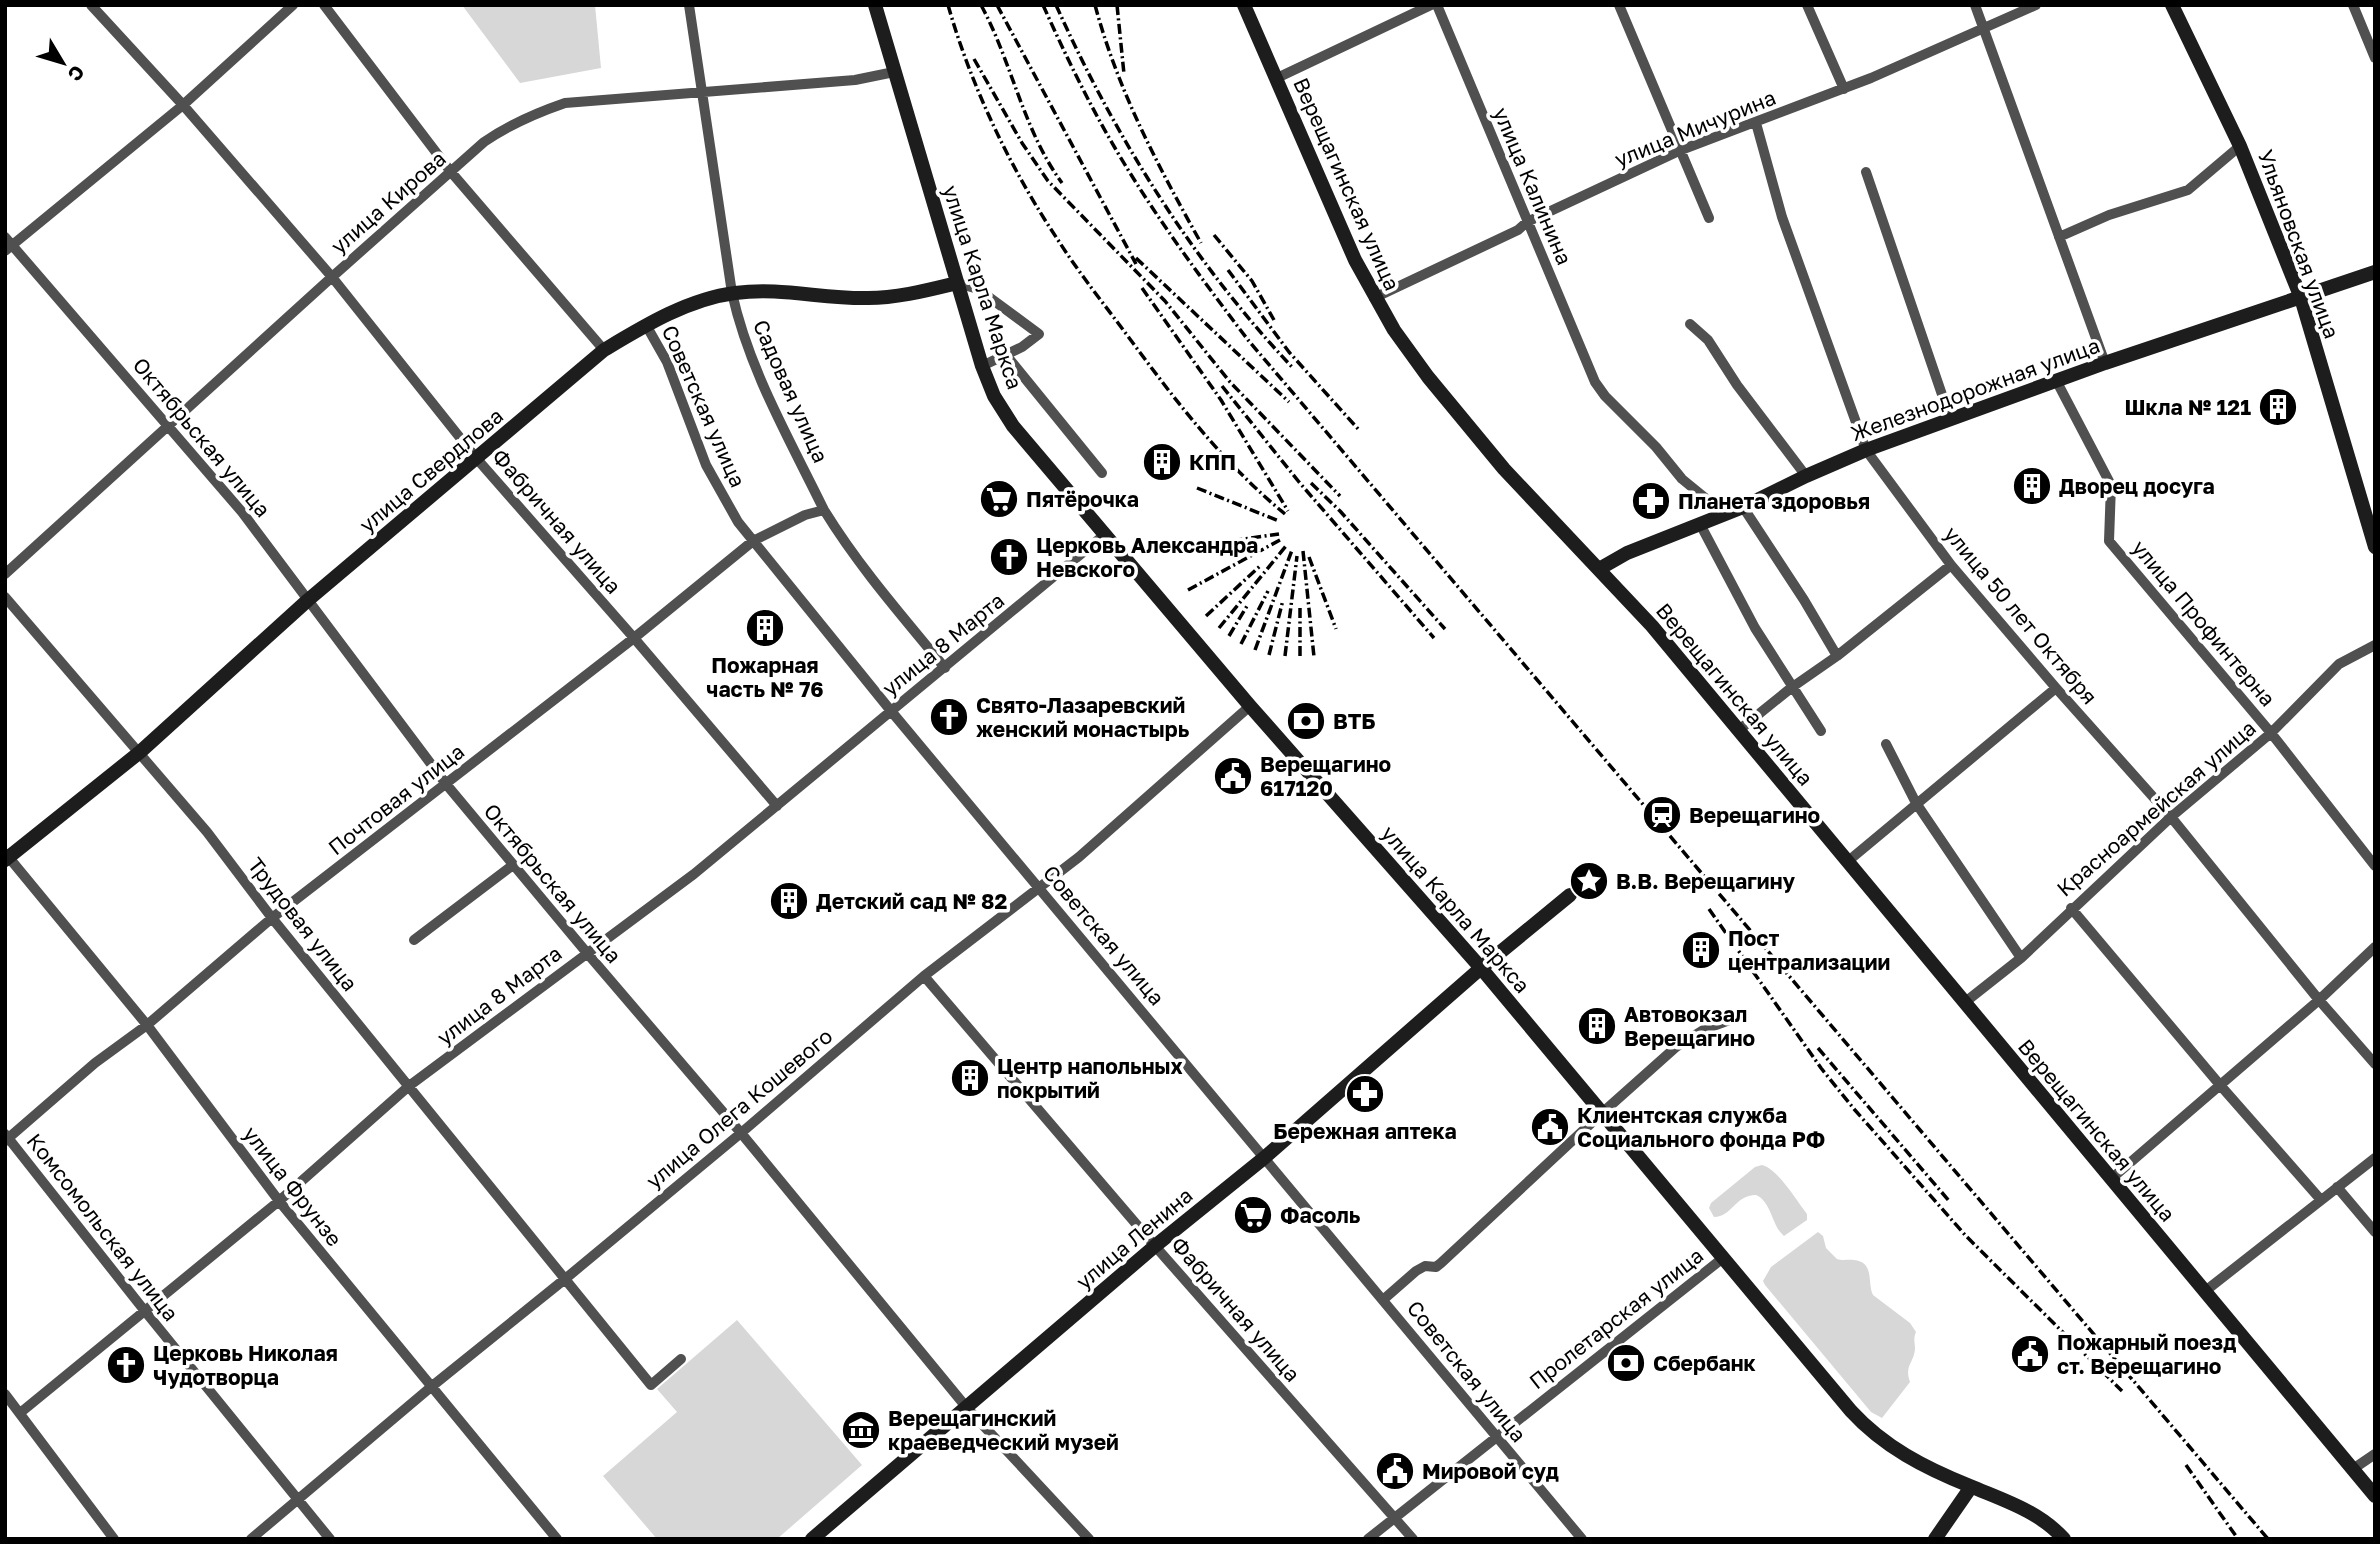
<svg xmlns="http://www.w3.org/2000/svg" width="2380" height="1544" font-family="'Golos Text',sans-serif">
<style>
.green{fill:#d7d7d7}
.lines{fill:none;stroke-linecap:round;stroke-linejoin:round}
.street{stroke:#505050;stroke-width:10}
.secondary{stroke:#1d1d1d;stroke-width:14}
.rail{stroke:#000;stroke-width:3.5;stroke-dasharray:10 3.5 2 3.5;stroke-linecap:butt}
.labels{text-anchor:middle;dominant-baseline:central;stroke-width:7;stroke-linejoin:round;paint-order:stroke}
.street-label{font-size:21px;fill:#000;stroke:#fff}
.poi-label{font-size:21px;font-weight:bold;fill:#000;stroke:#fff;text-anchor:start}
</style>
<rect width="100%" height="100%" fill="#fff"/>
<path class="green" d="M 462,5 L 595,5 L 601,68 L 520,83 Z
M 1762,1165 C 1778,1169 1796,1200 1807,1214 L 1807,1220 L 1784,1236 C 1771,1225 1772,1202 1756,1195 C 1735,1195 1732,1217 1714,1217 L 1709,1208 L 1711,1203 L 1755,1167 Z
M 1818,1232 L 1823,1236 L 1826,1248 L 1837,1259 C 1843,1261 1848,1259 1854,1260 C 1875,1262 1867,1283 1873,1295 L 1910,1323 L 1916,1332 C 1913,1339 1915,1342 1915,1349 C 1914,1363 1904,1365 1910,1382 L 1882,1418 L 1871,1412 L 1765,1285 L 1763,1281 L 1771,1267 Z
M 737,1320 L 862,1465 L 777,1539 L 657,1539 L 603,1476 L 677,1412 L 657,1389 Z"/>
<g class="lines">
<path class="street" d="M 91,5 L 183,105 L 332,277 L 477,459 L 634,638 L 777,806
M 324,5 L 451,172 L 604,350
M 689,5 L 732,293 C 749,370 790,440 824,510 C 859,567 903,617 945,668
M 1437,5 L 1595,382 L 1605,396 L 1656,447 L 1682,479 L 1726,515
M 1619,5 L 1709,218
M 1807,5 L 1844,89
M 1975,5 L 2105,363
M 2353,5 L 2375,58
M 1277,78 L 1431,5
M 1756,123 L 1782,217 L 1866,450 L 1951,565 L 2056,688 L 2171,817 L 2319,1000 L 2375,1064
M 1866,172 L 1950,418
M 5,237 L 242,512 L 446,784 L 587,953 L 741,1133 L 967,1408 L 1089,1539
M 2059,237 L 2109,215 L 2188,190 L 2240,146
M 5,251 L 183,105 L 293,5
M 957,283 L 978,289 L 1039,334 L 1022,347 L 982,366
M 1374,298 L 1518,230 L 1527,222 L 1681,150 L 1871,78 L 2036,5
M 1690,324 L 1708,340 L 1737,385 L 1806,476
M 646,325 L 667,362 L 706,465 L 738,522 L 891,711 L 1582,1539
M 1006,355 L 1102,473
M 2057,382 L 2111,485 L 2109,541 L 2271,733 L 2375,866
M 1743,507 L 1804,600 L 1837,656
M 1700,524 L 1755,628 L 1821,731
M 5,574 L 332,277 L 484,142 C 510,124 536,113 565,103 L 855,80 L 894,72
M 5,597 L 207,832 L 272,918 L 651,1385 L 681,1359
M 1739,730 L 1791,688 L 1837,656 L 1951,565
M 1886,744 L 1916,803 L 2021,958
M 6,854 L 147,1025 L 279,1201 L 557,1539
M 1847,862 L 2056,688
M 2071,908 L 2220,1085 L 2321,1200
M 414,940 L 513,865
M 924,976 L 1155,1246 L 1413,1539
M 1964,1003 L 2021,958 L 2171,817 L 2271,733 L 2339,664 L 2375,645
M 5,1134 L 144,1310 L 330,1539
M 5,1141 L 95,1063 L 147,1025 L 272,918 L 634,638 L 753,541 L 805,515 L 824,510
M 2111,1179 L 2319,1000 L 2375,947
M 2337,1187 L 2375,1232
M 2204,1292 L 2375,1158
M 1384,1299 L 1416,1271 L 1425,1266 L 1436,1267 L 1441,1263 L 1602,1113 L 1676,1047 L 1705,1029 L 1735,1018
M 5,1394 L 114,1539
M 20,1413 L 279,1201 L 409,1086 L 694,874 L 1104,535
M 2353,1469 L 2375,1454
M 251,1539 L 431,1387 L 565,1279 L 741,1133 L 924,976 L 1079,857 L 1250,706
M 1368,1539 L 1723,1258"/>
<path class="secondary" d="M 875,5 L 982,366 L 994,396 L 1013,426 L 1250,706 L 1481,968 L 1851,1411 C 1884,1447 1925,1468 1970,1486 C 2003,1500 2039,1511 2064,1539
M 1244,5 L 1355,260 L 1394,330 L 1428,377 L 1504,469 L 1652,626 L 1701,685 L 2375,1496
M 2172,5 L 2240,146 L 2301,298 L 2375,547
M 1599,569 L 1627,553 L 1743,507 L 1806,476 L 1866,450 L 2105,363 L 2375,272
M 5,860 L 140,752 L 308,600 L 604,350 C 644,326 688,299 735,293 C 782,287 822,299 868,298 C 898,298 928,290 957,283
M 812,1539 L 1155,1246 L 1264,1158 L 1481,968 L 1570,895
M 1935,1539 L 1971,1487"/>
<path class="rail" d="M 948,5 C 971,86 1011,170 1058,240 C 1079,273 1104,304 1127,335 C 1175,400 1222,462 1285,514
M 981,5 C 1012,62 1023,130 1062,183
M 997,5 L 1136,264
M 1043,5 C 1065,54 1088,102 1115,148 C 1154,215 1201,278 1248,340 L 2268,1539
M 1056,5 C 1115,137 1193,262 1292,367
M 1095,5 C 1118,91 1158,166 1201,243
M 1117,5 L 1124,74
M 974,59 L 1022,143 L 1048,181 L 1165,301 L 1230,382 L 1340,496
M 1214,235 L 1252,281 L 1274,320
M 1136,258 L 1289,402
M 1228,270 L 1289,352 L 1359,430
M 1142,288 L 1221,400 L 1288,511
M 1222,386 L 1299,482 L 1434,638
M 1311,483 L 1340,511 L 1445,629
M 1197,488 L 1279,521
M 1176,549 L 1279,534
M 1303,551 L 1314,657
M 1309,557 L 1336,629
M 1188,590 L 1280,540
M 1300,608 L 1300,657
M 1206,616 L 1260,566
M 1219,628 L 1286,546
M 1229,636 L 1247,606
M 1241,644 L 1268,591
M 1255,650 L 1292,550
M 1269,655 L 1283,600
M 1285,656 L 1297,556
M 1709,909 L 1821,1068 L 1854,1109 L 1966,1236 L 2122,1391
M 1818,1048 L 1950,1202
M 2186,1465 L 2238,1539"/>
</g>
<defs>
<g id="building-disc" transform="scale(2.0125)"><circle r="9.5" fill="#000" stroke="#fff"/><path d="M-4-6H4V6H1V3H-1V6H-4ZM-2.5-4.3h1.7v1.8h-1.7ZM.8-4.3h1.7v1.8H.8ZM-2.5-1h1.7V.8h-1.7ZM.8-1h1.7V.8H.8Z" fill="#fff"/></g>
<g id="supermarket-disc" transform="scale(2.0125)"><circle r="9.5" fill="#000" stroke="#fff"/><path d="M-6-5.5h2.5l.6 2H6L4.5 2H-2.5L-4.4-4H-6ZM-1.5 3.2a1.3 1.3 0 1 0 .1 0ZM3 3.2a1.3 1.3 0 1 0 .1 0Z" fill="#fff"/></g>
<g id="pharmacy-disc" transform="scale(2.0125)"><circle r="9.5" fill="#000" stroke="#fff"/><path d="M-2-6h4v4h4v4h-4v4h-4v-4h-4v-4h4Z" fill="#fff"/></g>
<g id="church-disc" transform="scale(2.0125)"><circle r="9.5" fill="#000" stroke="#fff"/><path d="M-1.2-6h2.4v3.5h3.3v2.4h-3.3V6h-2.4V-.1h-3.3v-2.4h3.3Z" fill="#fff"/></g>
<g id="bank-disc" transform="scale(2.0125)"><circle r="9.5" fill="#000" stroke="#fff"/><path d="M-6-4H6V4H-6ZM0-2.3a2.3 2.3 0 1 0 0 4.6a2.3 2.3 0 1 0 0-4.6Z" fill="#fff"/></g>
<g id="civic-disc" transform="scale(2.0125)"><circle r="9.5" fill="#000" stroke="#fff"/><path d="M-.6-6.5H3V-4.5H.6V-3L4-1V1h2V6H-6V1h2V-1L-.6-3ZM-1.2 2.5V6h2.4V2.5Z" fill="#fff"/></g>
<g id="station-disc" transform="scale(2.0125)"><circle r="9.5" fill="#000" stroke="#fff"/><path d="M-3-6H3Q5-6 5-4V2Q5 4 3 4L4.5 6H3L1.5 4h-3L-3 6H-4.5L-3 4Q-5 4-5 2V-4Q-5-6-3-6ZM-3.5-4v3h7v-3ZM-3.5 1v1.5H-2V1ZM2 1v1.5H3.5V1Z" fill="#fff"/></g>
<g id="sight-disc" transform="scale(2.0125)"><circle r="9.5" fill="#000" stroke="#fff"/><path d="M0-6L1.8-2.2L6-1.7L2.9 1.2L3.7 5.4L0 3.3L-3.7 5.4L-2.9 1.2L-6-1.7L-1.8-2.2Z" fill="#fff"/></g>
<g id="museum-disc" transform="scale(2.0125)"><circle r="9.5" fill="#000" stroke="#fff"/><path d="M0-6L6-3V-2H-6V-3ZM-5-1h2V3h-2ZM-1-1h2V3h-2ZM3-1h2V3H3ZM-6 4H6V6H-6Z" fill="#fff"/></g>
</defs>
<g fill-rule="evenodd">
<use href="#building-disc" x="2278" y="407"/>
<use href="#building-disc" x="1162" y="462"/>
<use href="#building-disc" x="2032" y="486"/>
<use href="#supermarket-disc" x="999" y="499"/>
<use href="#pharmacy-disc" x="1651" y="501"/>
<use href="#church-disc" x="1009" y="557"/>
<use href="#building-disc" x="765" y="628"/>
<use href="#church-disc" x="949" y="717"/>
<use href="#bank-disc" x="1306" y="721"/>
<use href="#civic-disc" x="1233" y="776"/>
<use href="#station-disc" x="1662" y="815"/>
<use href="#sight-disc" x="1589" y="881"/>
<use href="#building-disc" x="789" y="901"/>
<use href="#building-disc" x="1701" y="950"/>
<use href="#building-disc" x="1597" y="1026"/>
<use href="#building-disc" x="970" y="1078"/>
<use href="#pharmacy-disc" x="1365" y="1094"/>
<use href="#civic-disc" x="1550" y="1127"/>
<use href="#supermarket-disc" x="1253" y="1215"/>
<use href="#civic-disc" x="2030" y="1354"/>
<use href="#bank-disc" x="1626" y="1363"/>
<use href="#church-disc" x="126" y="1365"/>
<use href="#museum-disc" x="861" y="1430"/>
<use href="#civic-disc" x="1395" y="1471"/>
</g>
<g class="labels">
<g class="street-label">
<text transform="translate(1695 128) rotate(-22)">улица Мичурина</text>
<text transform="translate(1347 184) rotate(66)">Верещагинская улица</text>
<text transform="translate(1533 186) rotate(67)">улица Калинина</text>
<text transform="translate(388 202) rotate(-41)">улица Кирова</text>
<text transform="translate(2299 244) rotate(70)">Ульяновская улица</text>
<text transform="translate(983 287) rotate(72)">улица Карла Маркса</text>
<text transform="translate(1975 389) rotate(-20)">Железнодорожная улица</text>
<text transform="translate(791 391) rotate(66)">Садовая улица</text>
<text transform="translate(704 406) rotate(66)">Советская улица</text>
<text transform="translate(202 437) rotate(50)">Октябрьская улица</text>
<text transform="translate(431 470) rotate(-40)">улица Свердлова</text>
<text transform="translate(557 521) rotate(49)">Фабричная улица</text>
<text transform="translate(2021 615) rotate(50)">улица 50 лет Октября</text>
<text transform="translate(2204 623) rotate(50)">улица Профинтерна</text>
<text transform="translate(943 644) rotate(-39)">улица 8 Марта</text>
<text transform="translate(1735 694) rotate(50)">Верещагинская улица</text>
<text transform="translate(396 799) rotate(-38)">Почтовая улица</text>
<text transform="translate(2156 808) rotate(-41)">Красноармейская улица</text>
<text transform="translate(553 883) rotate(50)">Октябрьская улица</text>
<text transform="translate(1456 909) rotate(49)">улица Карла Маркса</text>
<text transform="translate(303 924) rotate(52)">Трудовая улица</text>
<text transform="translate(1104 935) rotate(50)">Советская улица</text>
<text transform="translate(499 995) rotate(-37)">улица 8 Марта</text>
<text transform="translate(739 1108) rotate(-40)">улица Олега Кошевого</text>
<text transform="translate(2097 1130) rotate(50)">Верещагинская улица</text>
<text transform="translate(293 1186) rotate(52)">улица Фрунзе</text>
<text transform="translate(103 1227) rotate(52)">Комсомольская улица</text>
<text transform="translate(1134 1238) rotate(-40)">улица Ленина</text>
<text transform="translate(1236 1309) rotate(49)">Фабричная улица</text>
<text transform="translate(1616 1318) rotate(-38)">Пролетарская улица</text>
<text transform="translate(1467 1371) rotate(51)">Советская улица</text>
</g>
<g class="poi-label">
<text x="2251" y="407" text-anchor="end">Шкла № 121</text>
<text x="1189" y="462">КПП</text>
<text x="2059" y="486">Дворец досуга</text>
<text x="1026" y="499">Пятёрочка</text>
<text x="1678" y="501">Планета здоровья</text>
<text x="1036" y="545">Церковь Александра<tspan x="1036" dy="24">Невского</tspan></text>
<text x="765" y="665" text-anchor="middle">Пожарная<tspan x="765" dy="24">часть № 76</tspan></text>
<text x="976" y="705">Свято-Лазаревский<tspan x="976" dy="24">женский монастырь</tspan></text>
<text x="1333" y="721">ВТБ</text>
<text x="1260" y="764">Верещагино<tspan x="1260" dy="24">617120</tspan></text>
<text x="1689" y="815">Верещагино</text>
<text x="1616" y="881">В.В. Верещагину</text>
<text x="816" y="901">Детский сад № 82</text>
<text x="1728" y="938">Пост<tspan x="1728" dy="24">централизации</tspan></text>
<text x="1624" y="1014">Автовокзал<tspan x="1624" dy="24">Верещагино</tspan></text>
<text x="997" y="1066">Центр напольных<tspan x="997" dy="24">покрытий</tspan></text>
<text x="1577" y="1115">Клиентская служба<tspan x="1577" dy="24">Социального фонда РФ</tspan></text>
<text x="1365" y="1131" text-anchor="middle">Бережная аптека</text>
<text x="1280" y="1215">Фасоль</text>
<text x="2057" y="1342">Пожарный поезд<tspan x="2057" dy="24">ст. Верещагино</tspan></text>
<text x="153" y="1353">Церковь Николая<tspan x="153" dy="24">Чудотворца</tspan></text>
<text x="1653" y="1363">Сбербанк</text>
<text x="888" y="1418">Верещагинский<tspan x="888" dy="24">краеведческий музей</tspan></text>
<text x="1422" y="1471">Мировой суд</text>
</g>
</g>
<rect width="2380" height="1544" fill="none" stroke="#000000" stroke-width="14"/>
<g transform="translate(63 63) rotate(128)" stroke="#ffffff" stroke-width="5" paint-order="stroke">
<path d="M0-5L12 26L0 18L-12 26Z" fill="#000000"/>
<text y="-10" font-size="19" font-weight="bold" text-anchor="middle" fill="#000000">С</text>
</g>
</svg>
